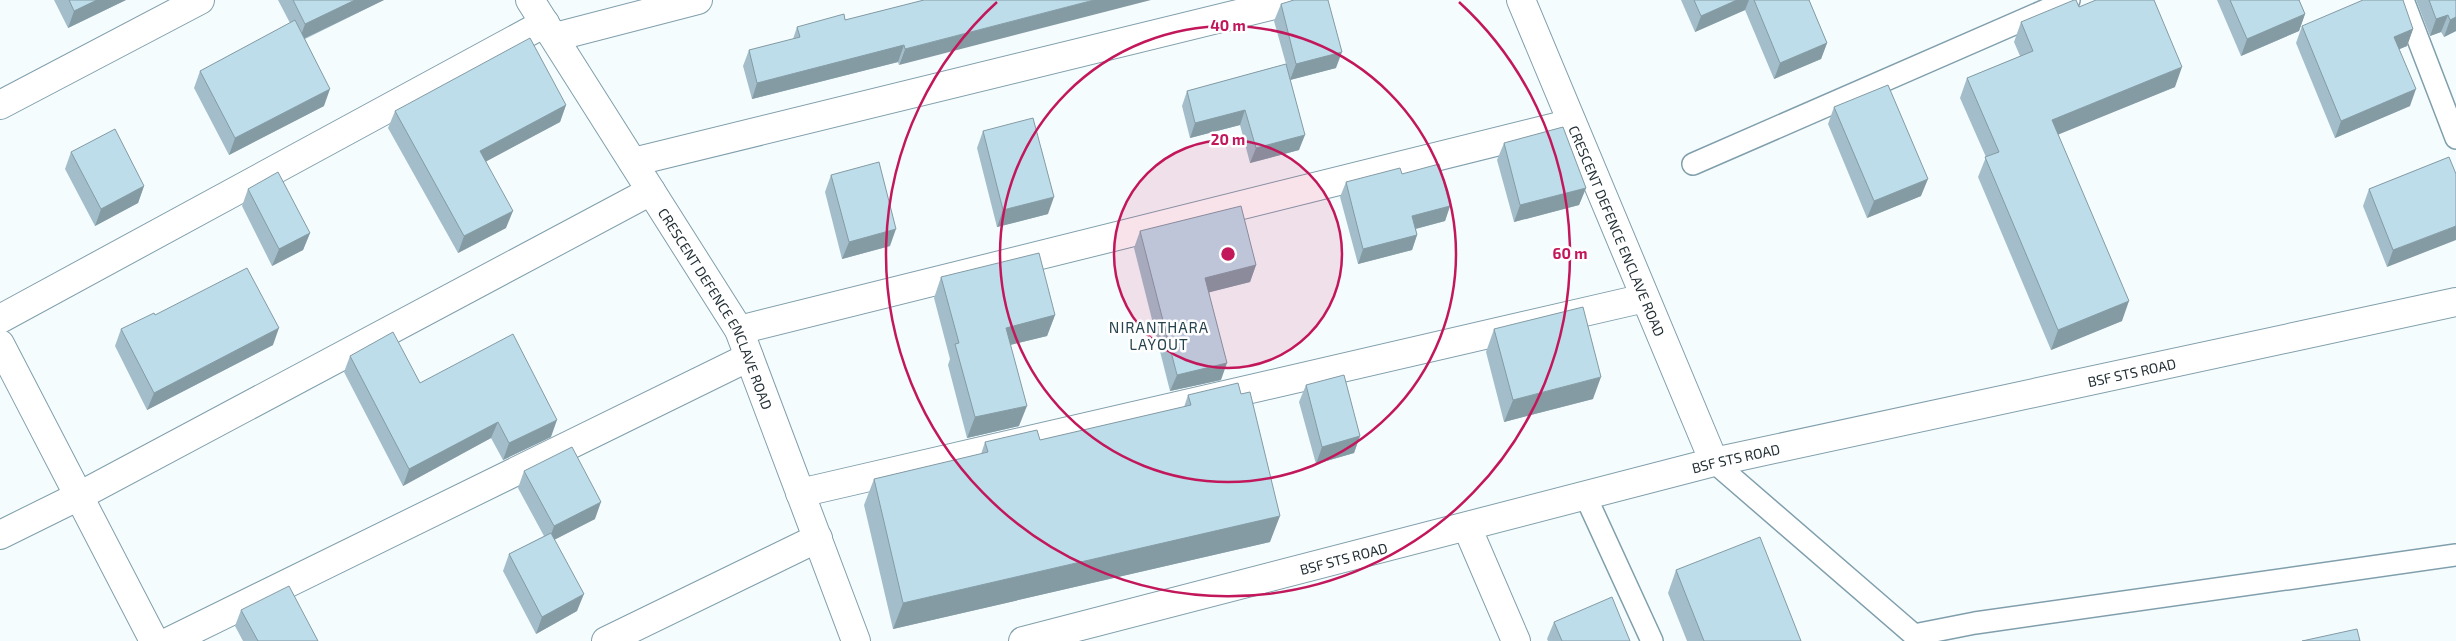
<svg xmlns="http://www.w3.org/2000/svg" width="2456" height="641" font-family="'Exo 2',sans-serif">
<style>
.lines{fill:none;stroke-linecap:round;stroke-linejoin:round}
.lane-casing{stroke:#809fac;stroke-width:24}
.street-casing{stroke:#809fac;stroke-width:30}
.lane{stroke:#fff;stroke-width:21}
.street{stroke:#fff;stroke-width:28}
.wall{fill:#a3beca}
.shaded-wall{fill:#849ba4}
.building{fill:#bdddeb;stroke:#849ba4}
.ring{fill:none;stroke:#c2185b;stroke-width:2.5}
.labels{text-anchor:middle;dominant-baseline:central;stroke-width:5;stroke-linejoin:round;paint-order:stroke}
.street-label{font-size:14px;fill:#233035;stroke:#fff}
.neighbourhood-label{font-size:15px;letter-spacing:1px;fill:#26434e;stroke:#fff}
.centre{fill:#c2185b;stroke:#fff;stroke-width:2.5}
.ring-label{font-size:15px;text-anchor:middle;font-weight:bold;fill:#c2185b;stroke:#fff;stroke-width:5;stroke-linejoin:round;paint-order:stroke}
</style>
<rect width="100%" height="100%" fill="#f5fcfe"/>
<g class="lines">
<g class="lane-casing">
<path id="lane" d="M 2403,0 L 2456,138
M 1693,164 L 2069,0
M 1714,462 L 1914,635 L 1975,623 L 2456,555
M 1585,495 L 1652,641"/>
</g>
<g class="street-casing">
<g id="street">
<path id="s1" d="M 530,0 L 739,330 L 856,641"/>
<path id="s2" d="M 1521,0 L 1714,462"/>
<path d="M 555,37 L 698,0"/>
<path d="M 0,105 L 200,0"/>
<path d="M 633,162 L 1295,0"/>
<path d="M 0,319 L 545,23"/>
<path d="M 739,330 L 1572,123"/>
<path d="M 0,344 L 154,641"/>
<path d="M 800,493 L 1645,298"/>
<path d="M 1467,527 L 1516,641"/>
<path d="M 0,535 L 79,496 L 651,191"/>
<path d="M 170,641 L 749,357"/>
<path d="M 606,641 L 818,538"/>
<path id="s3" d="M 1023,641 L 1714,462 L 2456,302"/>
</g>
</g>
<use href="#lane" class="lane"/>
<use href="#street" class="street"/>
</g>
<path class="wall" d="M 54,0 L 126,0 L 68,28 Z
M 278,0 L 384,0 L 305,39 L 324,106 L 229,155 L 194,88 L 200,71 L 290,23 Z
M 924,0 L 899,65 L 898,62 L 752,99 L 743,66 L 749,50 L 793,39 L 797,27 L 845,20 Z
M 1681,0 L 1809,0 L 1827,43 L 1821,59 L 1774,79 L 1745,10 L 1695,32 Z
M 2217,0 L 2299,0 L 2305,14 L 2299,31 L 2241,56 Z
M 2416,0 L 2456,0 L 2456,31 L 2444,37 L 2441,32 L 2430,36 Z
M 1281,4 L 1336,68 L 1290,80 L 1299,150 L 1250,163 L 1240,125 L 1190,138 L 1182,106 L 1187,91 L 1286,64 L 1274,21 Z
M 2079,7 L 2175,87 L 2058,134 L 2122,321 L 2051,350 L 1978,177 L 1986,157 L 1960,98 L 1967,78 L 2020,56 L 2014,42 L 2021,22 Z
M 2302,26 L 2413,29 L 2407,46 L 2399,49 L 2410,106 L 2335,138 L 2296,43 Z
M 566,105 L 560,122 L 486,161 L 506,228 L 458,253 L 388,128 L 395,111 Z
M 1834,107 L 1921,196 L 1867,218 L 1828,124 Z
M 983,131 L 1048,214 L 997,227 L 977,148 Z
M 1504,143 L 1586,188 L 1579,205 L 1514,222 L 1497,160 Z
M 71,152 L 144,186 L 138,203 L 95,226 L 65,169 Z
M 2449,157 L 2387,267 L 2363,206 L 2369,189 Z
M 1402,174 L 1450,206 L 1445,221 L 1416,229 L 1417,235 L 1412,250 L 1358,264 L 1340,197 L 1346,182 Z
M 831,175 L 890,246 L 842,259 L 825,192 Z
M 248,189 L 310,233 L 303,250 L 272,266 L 242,206 Z
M 1140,231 L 1256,265 L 1250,282 L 1209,292 L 1221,380 L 1170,391 L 1134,248 Z
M 941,277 L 1055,315 L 1047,336 L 1010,345 L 1019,426 L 967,438 L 948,365 L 950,359 L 934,298 Z
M 155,315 L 273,345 L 147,410 L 115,346 L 121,329 Z
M 1494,329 L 1593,399 L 1504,422 L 1486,352 Z
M 350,356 L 420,383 L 551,437 L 503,460 L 491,438 L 403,486 L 344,372 Z
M 1306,385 L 1360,436 L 1354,453 L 1316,464 L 1299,402 Z
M 1188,395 L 1270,542 L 893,629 L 864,505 L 874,479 L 981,454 L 985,442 L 1040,440 L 1184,407 Z
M 524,471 L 595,519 L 554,540 L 577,611 L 536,634 L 503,571 L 509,554 L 544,536 L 518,488 Z
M 1676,570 L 1801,641 L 1687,641 L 1668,593 Z
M 241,610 L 318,641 L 243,641 L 235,626 Z
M 1554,622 L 1630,641 L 1548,641 L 1547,639 Z"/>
<path class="shaded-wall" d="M 97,0 L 126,0 L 68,28 L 74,11 Z
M 355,0 L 384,0 L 299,41 L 305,24 Z
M 1094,0 L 1151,0 L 899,65 L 905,49 Z
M 1737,0 L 1749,0 L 1745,10 L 1695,32 L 1701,16 Z
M 2305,14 L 2299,31 L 2241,56 L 2247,39 Z
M 2448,15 L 2441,32 L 2430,36 L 2436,19 Z
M 2456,17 L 2456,31 L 2444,37 L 2450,20 Z
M 2413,29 L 2407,46 L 2388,54 L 2394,37 Z
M 1827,43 L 1821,59 L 1774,79 L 1780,63 Z
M 904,45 L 898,62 L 752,99 L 757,83 Z
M 1342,52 L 1336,68 L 1290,80 L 1296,64 Z
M 2182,67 L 2175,87 L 2045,140 L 2052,120 Z
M 330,89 L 324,106 L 229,155 L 235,138 Z
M 2416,89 L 2410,106 L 2335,138 L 2341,121 Z
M 566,105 L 560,122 L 474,168 L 480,151 Z
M 1245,110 L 1240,125 L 1190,138 L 1195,123 Z
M 1305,135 L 1299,150 L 1250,163 L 1256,148 Z
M 1928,179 L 1921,196 L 1867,218 L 1874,201 Z
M 144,186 L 138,203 L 95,226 L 101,209 Z
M 1586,188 L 1579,205 L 1514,222 L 1520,205 Z
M 1054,197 L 1048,214 L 997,227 L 1003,210 Z
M 1450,206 L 1445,221 L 1407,231 L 1412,216 Z
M 513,211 L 506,228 L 458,253 L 464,236 Z
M 2456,226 L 2456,240 L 2387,267 L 2393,250 Z
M 896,229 L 890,246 L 842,259 L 849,242 Z
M 310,233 L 303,250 L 272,266 L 279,249 Z
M 1417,235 L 1412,250 L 1358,264 L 1363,249 Z
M 1256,265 L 1250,282 L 1199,295 L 1205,278 Z
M 2129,301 L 2122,321 L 2051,350 L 2058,330 Z
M 1055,315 L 1047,336 L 998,348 L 1006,328 Z
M 279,328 L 273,345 L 147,410 L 154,393 Z
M 1227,363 L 1221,380 L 1170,391 L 1177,375 Z
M 1601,377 L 1593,399 L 1504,422 L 1513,400 Z
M 1027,406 L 1019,426 L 967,438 L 975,417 Z
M 557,420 L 551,437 L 503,460 L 509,443 Z
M 498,422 L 491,438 L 403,486 L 409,469 Z
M 1360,436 L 1354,453 L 1316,464 L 1322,447 Z
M 601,502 L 595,519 L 548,543 L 554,526 Z
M 1280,516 L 1270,542 L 893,629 L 903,603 Z
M 584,594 L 577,611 L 536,634 L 542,617 Z"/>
<path class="building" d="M 69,0 L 97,0 L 74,11 Z
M 293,0 L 355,0 L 305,24 Z
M 924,0 L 1094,0 L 905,49 L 904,45 L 757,83 L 749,50 L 800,37 L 797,27 L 844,14 L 845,20 Z
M 1294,0 L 1328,0 L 1342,52 L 1296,64 L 1281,4 Z
M 1694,0 L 1737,0 L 1701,16 Z
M 1754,0 L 1809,0 L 1827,43 L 1780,63 Z
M 2074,0 L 2076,0 L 2079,7 L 2096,0 L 2154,0 L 2182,67 L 2052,120 L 2129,301 L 2058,330 L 1985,157 L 1999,152 L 1967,78 L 2033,51 L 2021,22 Z
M 2230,0 L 2299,0 L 2305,14 L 2247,39 Z
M 2363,0 L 2403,0 L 2413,29 L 2394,37 L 2416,89 L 2341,121 L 2302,26 Z
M 2429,0 L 2456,0 L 2456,17 L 2450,20 L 2448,15 L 2436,19 Z
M 295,20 L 330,89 L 235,138 L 200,71 Z
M 530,38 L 566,105 L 480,151 L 513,211 L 464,236 L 395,111 Z
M 1286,64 L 1305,135 L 1256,148 L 1245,110 L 1195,123 L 1187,91 Z
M 1888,85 L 1928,179 L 1874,201 L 1834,107 Z
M 1033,118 L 1054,197 L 1003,210 L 983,131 Z
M 1563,127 L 1586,188 L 1520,205 L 1504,143 Z
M 115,129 L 144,186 L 101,209 L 71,152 Z
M 2449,157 L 2456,174 L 2456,226 L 2393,250 L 2369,189 Z
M 879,162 L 896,229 L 849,242 L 831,175 Z
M 1439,164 L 1450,206 L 1412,216 L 1417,235 L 1363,249 L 1346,182 L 1400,168 L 1402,174 Z
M 278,172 L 310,233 L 279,249 L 248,189 Z
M 1241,206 L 1256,265 L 1205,278 L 1227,363 L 1177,375 L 1140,231 Z
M 1039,253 L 1055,315 L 1006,328 L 1027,406 L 975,417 L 955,344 L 959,343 L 941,277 Z
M 247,268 L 279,328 L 154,393 L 121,329 L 154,313 L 155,315 Z
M 1583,307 L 1601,377 L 1513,400 L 1494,329 Z
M 393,332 L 420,383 L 513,334 L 557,420 L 509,443 L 498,422 L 409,469 L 350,356 Z
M 1344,375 L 1360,436 L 1322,447 L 1306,385 Z
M 1238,383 L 1241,394 L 1250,392 L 1280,516 L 903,603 L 874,479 L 988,452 L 985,442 L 1037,430 L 1040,440 L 1191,405 L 1188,395 Z
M 572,447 L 601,502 L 554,526 L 524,471 Z
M 551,533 L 584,594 L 542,617 L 509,554 Z
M 1760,537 L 1801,641 L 1704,641 L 1676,570 Z
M 289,586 L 318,641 L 258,641 L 241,610 Z
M 1612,597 L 1630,641 L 1562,641 L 1554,622 Z
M 2357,629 L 2360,641 L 2302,641 Z"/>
<circle cx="1228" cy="254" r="114" fill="#c2185b" fill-opacity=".12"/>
<g class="ring">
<circle cx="1228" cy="254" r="114"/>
<circle cx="1228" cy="254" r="228"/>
<path d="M1459 2A342 342 0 1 1 997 2"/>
</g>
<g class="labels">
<g class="street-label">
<text stroke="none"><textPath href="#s2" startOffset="250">CRESCENT DEFENCE ENCLAVE ROAD</textPath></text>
<text stroke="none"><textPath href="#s1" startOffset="361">CRESCENT DEFENCE ENCLAVE ROAD</textPath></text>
<text stroke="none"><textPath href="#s3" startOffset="1141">BSF STS ROAD</textPath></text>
<text stroke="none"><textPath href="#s3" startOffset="736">BSF STS ROAD</textPath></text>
<text stroke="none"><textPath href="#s3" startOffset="331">BSF STS ROAD</textPath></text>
</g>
<g class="neighbourhood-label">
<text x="1159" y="327">NIRANTHARA<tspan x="1159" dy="17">LAYOUT</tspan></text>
</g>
</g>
<circle cx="1228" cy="254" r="8" class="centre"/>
<g class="ring-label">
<text x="1228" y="31">40 m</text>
<text x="1228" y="145">20 m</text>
<text x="1570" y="259">60 m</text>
</g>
</svg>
